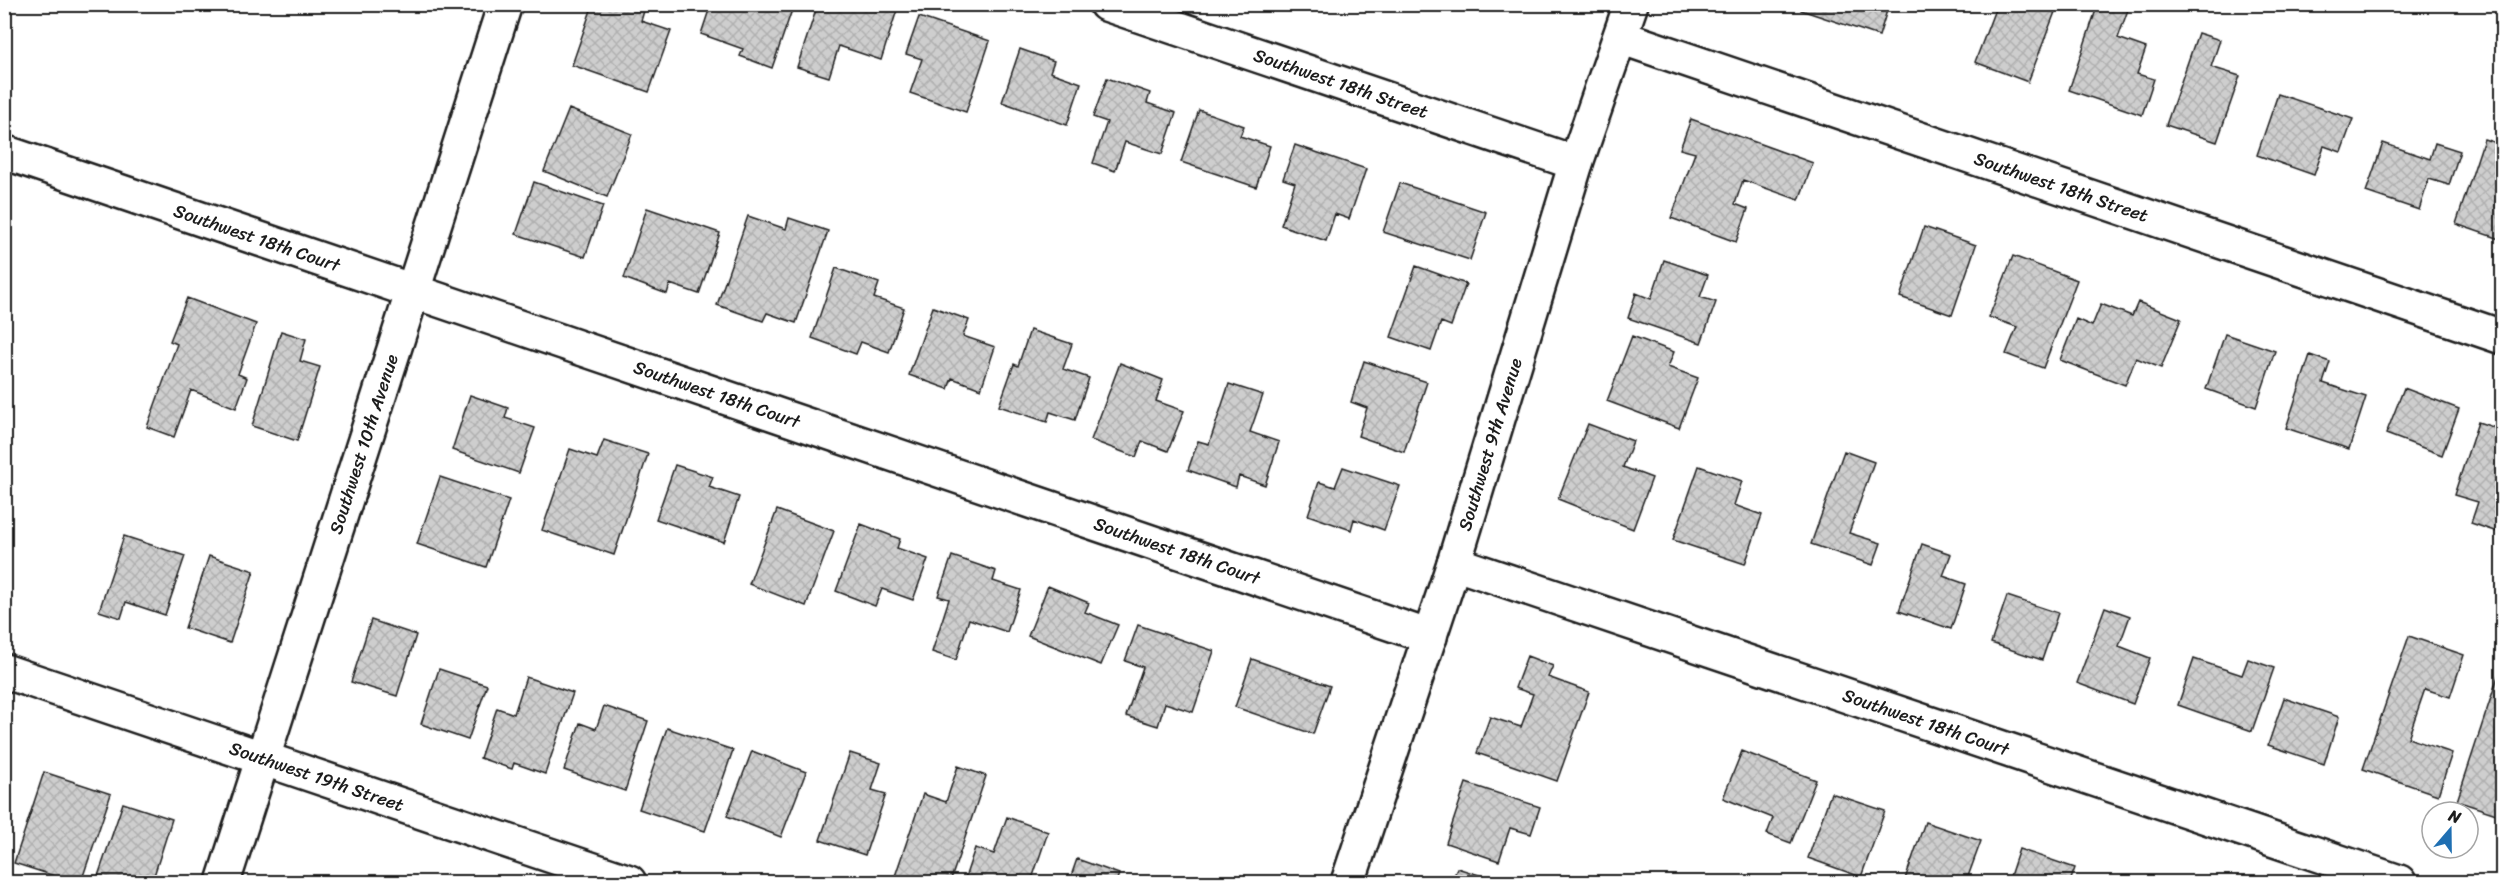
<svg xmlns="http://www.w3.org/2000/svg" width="2507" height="887" font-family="Sriracha,sans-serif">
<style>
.building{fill:url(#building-cross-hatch);stroke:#1c1c1c;stroke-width:1.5}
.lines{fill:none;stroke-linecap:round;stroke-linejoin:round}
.minor-casing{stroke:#1c1c1c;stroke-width:38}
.minor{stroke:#fff;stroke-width:33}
.labels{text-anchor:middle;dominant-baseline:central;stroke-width:5;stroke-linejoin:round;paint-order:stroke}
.street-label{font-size:18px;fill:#1c1c1c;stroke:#fff}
</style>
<defs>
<pattern id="building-cross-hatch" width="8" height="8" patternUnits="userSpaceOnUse" patternTransform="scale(1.5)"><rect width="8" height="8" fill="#cecece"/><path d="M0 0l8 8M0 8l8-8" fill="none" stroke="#b0b0b0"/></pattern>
</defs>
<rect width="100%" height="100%" fill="#fff"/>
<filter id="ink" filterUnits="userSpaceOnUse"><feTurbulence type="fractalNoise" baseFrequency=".0167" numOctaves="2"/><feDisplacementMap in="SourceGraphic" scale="12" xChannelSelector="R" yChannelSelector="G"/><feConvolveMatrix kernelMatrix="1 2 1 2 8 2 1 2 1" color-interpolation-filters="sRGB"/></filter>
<g filter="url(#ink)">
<path class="building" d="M 593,4 L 646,4 L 641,21 L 671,31 L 649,92 L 572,65 Z
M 711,4 L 794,4 L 772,68 L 740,56 L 743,49 L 701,34 Z
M 818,4 L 880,4 L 897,10 L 881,60 L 839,46 L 829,77 L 797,67 Z
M 1803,4 L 1889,4 L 1879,36 L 1801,10 Z
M 1997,4 L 2034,4 L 2055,12 L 2028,82 L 1975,62 Z
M 2098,4 L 2130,4 L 2118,38 L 2146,48 L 2137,74 L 2154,79 L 2142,115 L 2069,90 Z
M 919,17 L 990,41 L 966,112 L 910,93 L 922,59 L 906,54 Z
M 2198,33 L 2220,40 L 2211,67 L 2240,76 L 2217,142 L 2166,125 Z
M 1020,49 L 1054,61 L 1050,72 L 1081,83 L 1067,125 L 1002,102 Z
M 1107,78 L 1150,93 L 1147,103 L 1176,113 L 1162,154 L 1125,142 L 1115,171 L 1093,163 L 1107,122 L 1093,117 Z
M 2278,94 L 2353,119 L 2341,152 L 2324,146 L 2314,175 L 2257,155 Z
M 569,109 L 632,134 L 607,197 L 544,171 Z
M 1199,110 L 1244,126 L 1240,136 L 1270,146 L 1256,187 L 1181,162 Z
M 1691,119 L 1813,163 L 1799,200 L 1743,180 L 1735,204 L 1748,209 L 1736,242 L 1671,218 L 1695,153 L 1680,149 Z
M 2484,139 L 2502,145 L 2502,240 L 2456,224 Z
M 2383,143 L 2430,159 L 2435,143 L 2460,151 L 2449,185 L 2429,179 L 2419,210 L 2366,192 Z
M 1295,145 L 1366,169 L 1349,219 L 1335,214 L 1326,241 L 1281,225 L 1295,183 L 1283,179 Z
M 534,182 L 603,206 L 585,257 L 516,234 Z
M 1400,183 L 1486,212 L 1470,260 L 1383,232 Z
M 647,208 L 720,233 L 699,294 L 670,284 L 667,294 L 624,278 Z
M 748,216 L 786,229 L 789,218 L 828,231 L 796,323 L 767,313 L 763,321 L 717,305 Z
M 1924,227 L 1976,245 L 1952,315 L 1900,297 Z
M 2013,256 L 2077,280 L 2043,368 L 2006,354 L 2017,327 L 1989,317 Z
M 1664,260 L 1708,275 L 1700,297 L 1716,302 L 1701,343 L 1628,318 L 1636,293 L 1651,299 Z
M 1416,266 L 1466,284 L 1451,326 L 1441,322 L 1431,351 L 1391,337 Z
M 836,268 L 879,283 L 874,298 L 904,308 L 889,352 L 861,342 L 856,354 L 812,338 Z
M 187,298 L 256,324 L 238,374 L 247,378 L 236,408 L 191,390 L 174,437 L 147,427 L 177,344 L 170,341 Z
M 2138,302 L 2181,319 L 2161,368 L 2136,358 L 2125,385 L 2060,360 L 2076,319 L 2092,326 L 2101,304 L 2132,316 Z
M 933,307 L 969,320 L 963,336 L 995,347 L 981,389 L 952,378 L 948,389 L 909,375 Z
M 1030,330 L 1072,344 L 1063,369 L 1089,378 L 1075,420 L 1050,412 L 1047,422 L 999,406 L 1014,364 L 1018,366 Z
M 281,331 L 306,339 L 300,361 L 320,367 L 297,441 L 252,426 Z
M 2225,334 L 2275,351 L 2256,407 L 2206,389 Z
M 1632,336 L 1674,352 L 1668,367 L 1698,378 L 1679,428 L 1607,401 Z
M 2310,355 L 2330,362 L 2323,383 L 2366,397 L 2349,449 L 2286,428 Z
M 1364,361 L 1427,382 L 1404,452 L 1358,436 L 1367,408 L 1351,402 Z
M 1120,363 L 1163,380 L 1156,401 L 1184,411 L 1168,451 L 1142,441 L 1136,457 L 1091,440 Z
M 1229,384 L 1263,395 L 1250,432 L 1279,442 L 1265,485 L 1239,476 L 1236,487 L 1188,470 L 1198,441 L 1209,444 Z
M 2404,388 L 2459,409 L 2442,455 L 2386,434 Z
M 470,395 L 508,408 L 505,418 L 535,428 L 519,473 L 452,450 Z
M 2478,422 L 2502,430 L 2502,525 L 2500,533 L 2471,523 L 2478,502 L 2454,495 Z
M 1588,424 L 1633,441 L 1623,467 L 1652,478 L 1633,529 L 1558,499 Z
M 604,440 L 648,454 L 614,555 L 542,530 L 570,449 L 597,458 Z
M 1844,451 L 1874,462 L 1849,533 L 1881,543 L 1873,565 L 1811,544 Z
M 675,465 L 713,477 L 709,487 L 739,497 L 724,542 L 656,519 Z
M 1699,466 L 1742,481 L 1734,505 L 1762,515 L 1745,564 L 1673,540 Z
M 1343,467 L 1400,486 L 1384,530 L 1354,519 L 1351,530 L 1308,515 L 1319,482 L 1335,487 Z
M 440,477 L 509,500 L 486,567 L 417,544 Z
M 777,510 L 834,531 L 806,606 L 749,584 Z
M 861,524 L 900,539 L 897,548 L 928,559 L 913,600 L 882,589 L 875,606 L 836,591 Z
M 124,536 L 185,556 L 165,615 L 126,602 L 121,618 L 99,611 Z
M 1922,544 L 1951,554 L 1943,576 L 1966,584 L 1951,629 L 1899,611 Z
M 209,556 L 254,571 L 230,643 L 185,628 Z
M 952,556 L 996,571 L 993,581 L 1021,590 L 1007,632 L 969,619 L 956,660 L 932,652 L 949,599 L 938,596 Z
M 1048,586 L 1089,603 L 1085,612 L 1118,625 L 1101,665 L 1028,636 Z
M 2007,596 L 2058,613 L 2042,660 L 1991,643 Z
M 2105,607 L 2130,616 L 2119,646 L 2150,658 L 2133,704 L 2077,683 Z
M 371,620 L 416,635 L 397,696 L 351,682 Z
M 1138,625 L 1214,651 L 1193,712 L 1165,703 L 1158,726 L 1126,716 L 1143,667 L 1125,661 Z
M 2409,636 L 2464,655 L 2450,697 L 2425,689 L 2408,738 L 2452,753 L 2438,795 L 2363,769 Z
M 1527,656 L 1553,666 L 1548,677 L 1589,692 L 1557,781 L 1477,753 L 1490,717 L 1521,727 L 1533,694 L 1515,688 Z
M 1252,659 L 1330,686 L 1313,734 L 1235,707 Z
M 2194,659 L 2242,675 L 2248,659 L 2274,668 L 2252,731 L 2178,705 Z
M 2502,664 L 2502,816 L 2457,801 Z
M 439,669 L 487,685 L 468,740 L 421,724 Z
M 526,677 L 573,693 L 545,774 L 514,763 L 512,769 L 480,758 L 497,708 L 514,714 Z
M 2284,698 L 2339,717 L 2324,764 L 2268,745 Z
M 604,706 L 648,721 L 625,791 L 564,770 L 580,723 L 596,729 Z
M 667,728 L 733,750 L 705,831 L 639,809 Z
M 752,751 L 806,772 L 781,837 L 727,816 Z
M 1742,751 L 1816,780 L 1791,843 L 1767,834 L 1773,818 L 1723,798 Z
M 850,753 L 881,763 L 872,790 L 886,794 L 865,855 L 820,840 Z
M 958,766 L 986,776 L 950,882 L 893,882 L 923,794 L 946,802 Z
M 44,772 L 111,794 L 81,882 L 73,882 L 14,863 Z
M 1466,783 L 1540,807 L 1531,834 L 1510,828 L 1499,861 L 1446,843 Z
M 1831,793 L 1885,811 L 1861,877 L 1808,858 Z
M 123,803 L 172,819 L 152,882 L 96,882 Z
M 1007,817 L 1048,832 L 1031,882 L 964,881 L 975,848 L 994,854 Z
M 1925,822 L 1981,841 L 1966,882 L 1904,882 Z
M 2019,849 L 2075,868 L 2070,882 L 2008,882 Z
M 1077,859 L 1119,874 L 1116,882 L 1069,882 Z
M 1457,868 L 1501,882 L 1452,882 Z"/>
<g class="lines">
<g class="minor-casing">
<g id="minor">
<path id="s1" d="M 1106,4 L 1576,163"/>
<path id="s2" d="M 1620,37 L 2502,337"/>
<path id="s3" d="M 4,152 L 1430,637"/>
<path id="s4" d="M 1454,563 L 2399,882"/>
<path id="s5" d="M 4,671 L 629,882"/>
<path id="s6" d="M 223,882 L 505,4"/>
<path id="s7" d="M 1348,882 L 1454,563 L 1576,163 L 1631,4"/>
</g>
</g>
<use href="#minor" class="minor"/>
</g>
</g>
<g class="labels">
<g class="street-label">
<text stroke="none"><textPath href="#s1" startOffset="248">Southwest 18th Street</textPath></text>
<text stroke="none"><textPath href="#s2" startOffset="466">Southwest 18th Street</textPath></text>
<text stroke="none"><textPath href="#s3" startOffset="267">Southwest 18th Court</textPath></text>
<text stroke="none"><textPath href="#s3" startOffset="753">Southwest 18th Court</textPath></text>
<text stroke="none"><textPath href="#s6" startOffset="460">Southwest 10th Avenue</textPath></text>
<text stroke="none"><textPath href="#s7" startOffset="460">Southwest 9th Avenue</textPath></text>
<text stroke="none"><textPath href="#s3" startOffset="1239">Southwest 18th Court</textPath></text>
<text stroke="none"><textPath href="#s4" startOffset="498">Southwest 18th Court</textPath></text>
<text stroke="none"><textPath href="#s5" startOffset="330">Southwest 19th Street</textPath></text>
</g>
</g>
<rect width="2507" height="887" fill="none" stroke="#fff" stroke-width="24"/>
<rect x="12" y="12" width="2483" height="863" fill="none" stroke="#1c1c1c" stroke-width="2" filter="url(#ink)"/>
<g transform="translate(2450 830) rotate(20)"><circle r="28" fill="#ffffff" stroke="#a4a4a4" stroke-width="1.5"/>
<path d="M0-4.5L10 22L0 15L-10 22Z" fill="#1f6fb2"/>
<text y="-9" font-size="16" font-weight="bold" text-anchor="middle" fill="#1c1c1c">N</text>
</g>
</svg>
